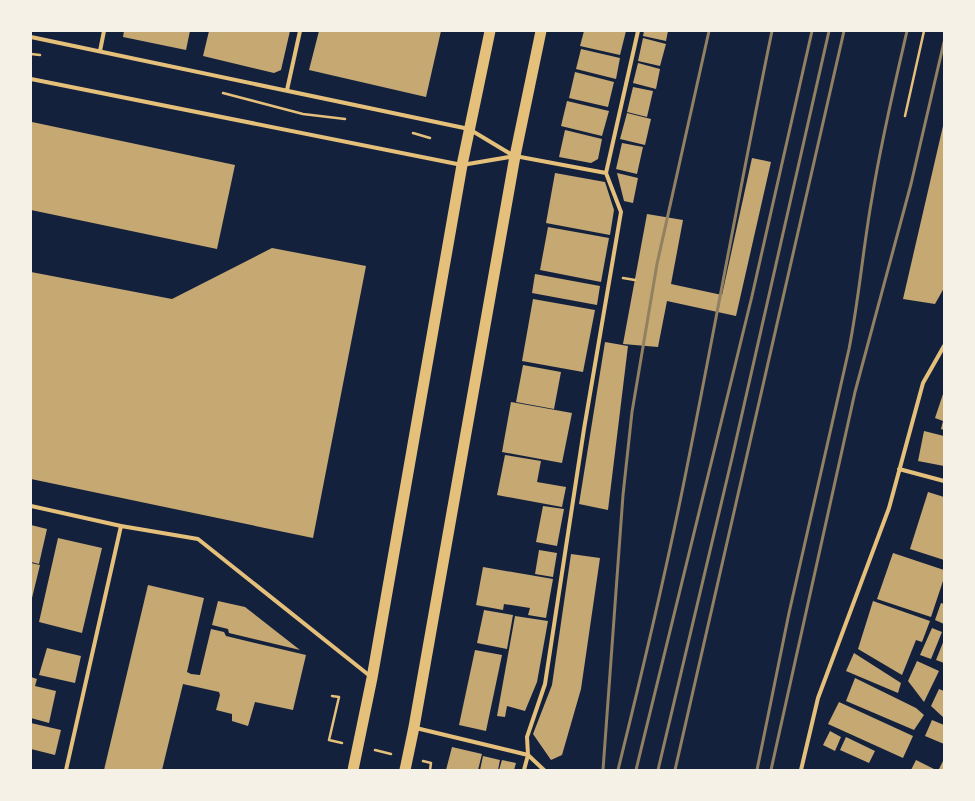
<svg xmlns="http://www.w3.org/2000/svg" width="975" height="801" font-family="Rubik,sans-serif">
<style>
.building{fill:#c6a872}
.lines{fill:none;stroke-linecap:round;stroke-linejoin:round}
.path{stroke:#e5c07b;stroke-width:2.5}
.minor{stroke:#e5c07b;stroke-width:4}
.trunk{stroke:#e5c07b;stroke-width:11}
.rail{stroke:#918062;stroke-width:3}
</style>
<rect width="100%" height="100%" fill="#14213d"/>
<path class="building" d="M 124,31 L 190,31 L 186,50 L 123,37 Z
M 209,31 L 290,31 L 281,70 L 274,73 L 203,56 Z
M 319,31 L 441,31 L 426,97 L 309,70 Z
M 584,31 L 626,31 L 620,55 L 580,46 Z
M 644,31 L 668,31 L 666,41 L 643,36 Z
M 643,38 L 666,44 L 660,66 L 638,61 Z
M 581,49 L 620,58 L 616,79 L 576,69 Z
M 638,63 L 660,69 L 656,89 L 633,83 Z
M 575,72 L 614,82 L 608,107 L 569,98 Z
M 633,87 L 653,91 L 647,117 L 627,112 Z
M 567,101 L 609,111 L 602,136 L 561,126 Z
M 627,113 L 651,119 L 645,145 L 620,139 Z
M 32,122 L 235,165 L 217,249 L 31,210 Z
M 943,126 L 944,288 L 935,304 L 903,299 Z
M 565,130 L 602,139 L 598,159 L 591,163 L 559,157 Z
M 622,143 L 643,147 L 637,174 L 616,169 Z
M 752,158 L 771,162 L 736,316 L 667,301 L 658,347 L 623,344 L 647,214 L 683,220 L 671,284 L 722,295 Z
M 555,173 L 605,182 L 614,210 L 610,235 L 546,223 Z
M 617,173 L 638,178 L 633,203 L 624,201 Z
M 548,227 L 609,238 L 601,282 L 540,270 Z
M 272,248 L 366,266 L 313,538 L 31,479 L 31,272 L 172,299 Z
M 535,274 L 600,286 L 597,305 L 532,293 Z
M 533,299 L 595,310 L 583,372 L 522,361 Z
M 605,342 L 628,346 L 608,510 L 579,504 Z
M 523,365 L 561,372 L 554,409 L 516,402 Z
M 943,394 L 944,394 L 944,430 L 941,429 L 943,421 L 935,418 Z
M 511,402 L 572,413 L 562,463 L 502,452 Z
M 924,431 L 944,436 L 944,466 L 918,461 Z
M 505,455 L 541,461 L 537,482 L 566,487 L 562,507 L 497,495 Z
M 928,492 L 944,497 L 944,560 L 910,549 Z
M 543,506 L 564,509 L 557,546 L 536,542 Z
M 31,525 L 47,529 L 39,564 L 31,562 Z
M 58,538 L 102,548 L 82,633 L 39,622 Z
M 539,550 L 557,553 L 553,577 L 535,574 Z
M 893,553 L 944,570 L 944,578 L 931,617 L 877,599 Z
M 571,554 L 600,558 L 581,689 L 562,755 L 551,760 L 533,734 L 552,685 Z
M 31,563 L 40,565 L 32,598 L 31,598 Z
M 483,567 L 553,579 L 546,618 L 528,615 L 530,608 L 504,604 L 503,610 L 476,605 Z
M 148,585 L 204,598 L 187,672 L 191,674 L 200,675 L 211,629 L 224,632 L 226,636 L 306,655 L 293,710 L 255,702 L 248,726 L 232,721 L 232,714 L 216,710 L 220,695 L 219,692 L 183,684 L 162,770 L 104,770 Z
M 218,601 L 245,607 L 300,650 L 229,633 L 228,629 L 212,625 Z
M 873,601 L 930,621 L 922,642 L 916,640 L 902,675 L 858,649 Z
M 941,603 L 944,604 L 944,624 L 935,620 Z
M 484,610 L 513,615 L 507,649 L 477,643 Z
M 515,616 L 548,621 L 537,682 L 525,711 L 507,706 L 505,717 L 497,716 Z
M 932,628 L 942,632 L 931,659 L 920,655 Z
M 944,640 L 944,663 L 936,660 Z
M 47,648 L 81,656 L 75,683 L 39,675 Z
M 475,650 L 502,655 L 486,731 L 459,725 Z
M 854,653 L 901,683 L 898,693 L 846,671 Z
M 917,661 L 939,671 L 924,702 L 908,681 Z
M 31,677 L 37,679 L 35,686 L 56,691 L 49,723 L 31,718 Z
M 855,678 L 916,708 L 924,715 L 914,730 L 846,701 Z
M 939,689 L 944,691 L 944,718 L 931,706 Z
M 839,702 L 913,736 L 903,758 L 828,724 Z
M 932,720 L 944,725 L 944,744 L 925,736 Z
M 31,723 L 61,730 L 55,755 L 31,749 Z
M 830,731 L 841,737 L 835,751 L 823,745 Z
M 846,737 L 875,751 L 869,763 L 840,750 Z
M 452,747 L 482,754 L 478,770 L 446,770 Z
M 483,756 L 500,760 L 498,770 L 480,770 Z
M 944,759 L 944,770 L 942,770 L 939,769 Z
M 502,760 L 516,763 L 514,770 L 499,770 Z
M 916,760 L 936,770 L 911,770 Z"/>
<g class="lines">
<path class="path" d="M 31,54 L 40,55
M 223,93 L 303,114 L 345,119
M 905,116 L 924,31
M 413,133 L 430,138
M 623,278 L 635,280
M 332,696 L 339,697 L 329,740 L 342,743
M 375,750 L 391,754
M 423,761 L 431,763 L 430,770"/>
<path class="minor" d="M 31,37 L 469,129 L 514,156
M 100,51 L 104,31
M 31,79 L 462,165 L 515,156 L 606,173
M 287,90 L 300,31
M 899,469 L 944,481
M 31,506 L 121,526 L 198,539 L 370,676
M 416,728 L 528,755 L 544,770
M 66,770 L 121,526
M 524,770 L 528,755 L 527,737 L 545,684 L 584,429 L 621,212 L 606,173 L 638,31
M 801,770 L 818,698 L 889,508 L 923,383 L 944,346"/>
<path class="trunk" d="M 353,770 L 372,678 L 462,165 L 490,31
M 405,770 L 414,727 L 515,156 L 541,31"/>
<path class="rail" d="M 603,770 L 623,495 L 632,412 L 657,264 L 709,31
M 618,770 C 643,669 667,568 687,467 C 716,322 742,176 772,31
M 636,770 L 752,296 L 812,31
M 658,770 L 732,458 L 829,31
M 675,770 L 844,31
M 757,770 L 789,613 L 849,349 C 859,299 863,248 872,198 C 881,142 894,87 907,31
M 771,770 L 855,392 L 911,184 L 944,42"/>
</g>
<rect width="975" height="801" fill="none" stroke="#f6f1e7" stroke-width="64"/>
</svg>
